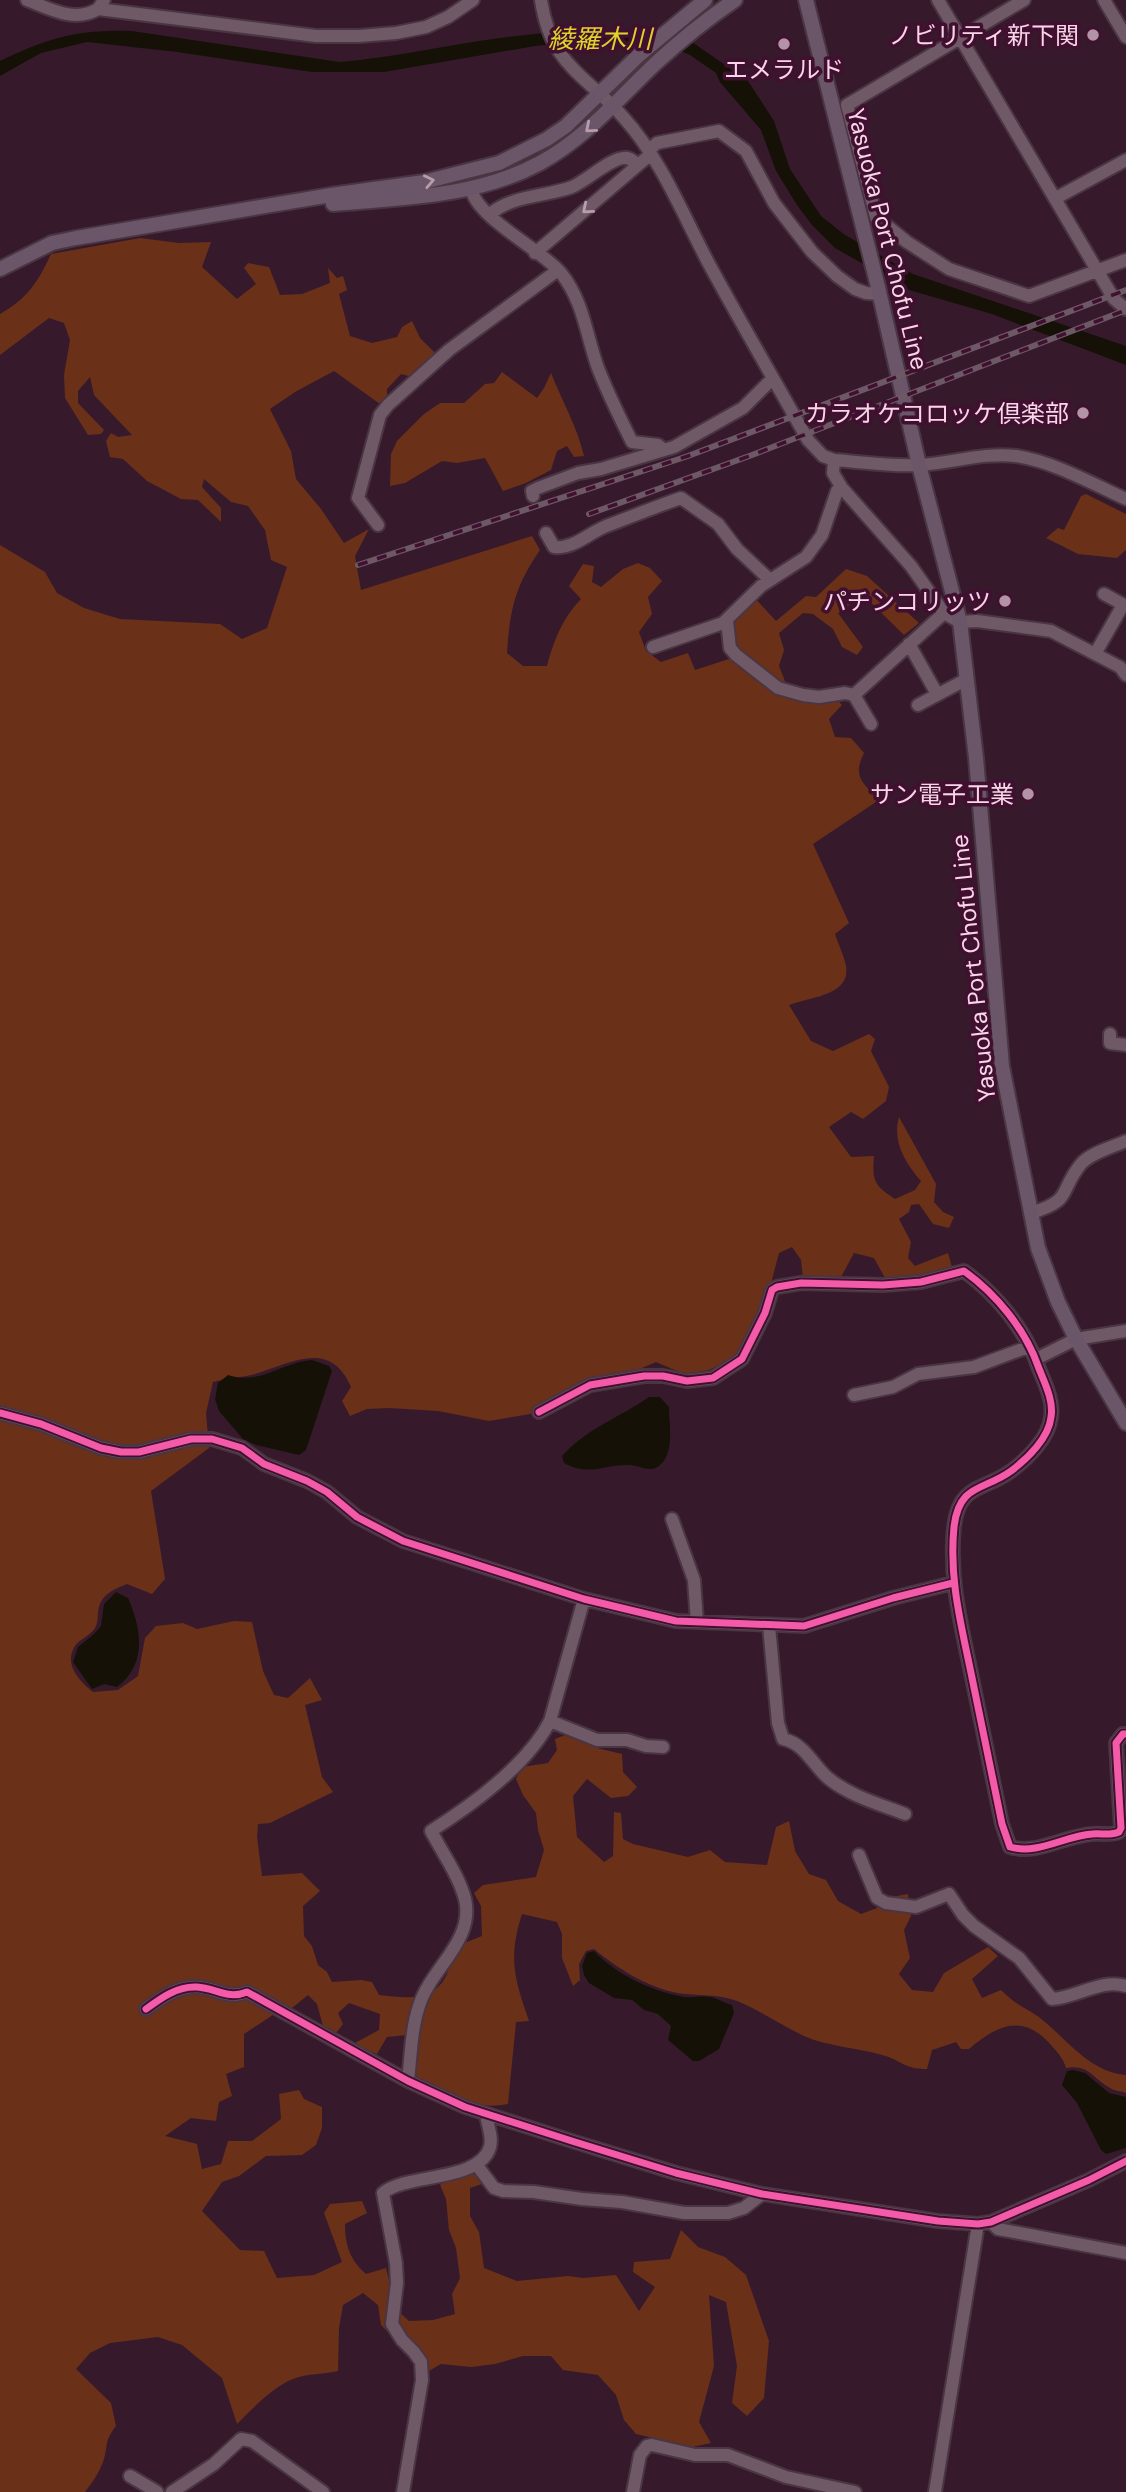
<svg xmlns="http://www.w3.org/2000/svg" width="1126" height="2492" font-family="'DM Sans','Noto Sans JP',sans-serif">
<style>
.green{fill:#6a3018}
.water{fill:#151107}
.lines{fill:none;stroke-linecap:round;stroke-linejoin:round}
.minor-casing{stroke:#4a3542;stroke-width:16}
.major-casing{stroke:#4a3542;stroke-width:18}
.minor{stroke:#6f5967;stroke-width:12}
.major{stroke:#6a5668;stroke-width:14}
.rail-casing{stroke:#6d5865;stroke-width:6}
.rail{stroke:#410f2f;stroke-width:3.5;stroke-dasharray:10;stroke-linecap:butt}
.cycleway-casing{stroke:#410f2f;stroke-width:11}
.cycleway{stroke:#f35aa7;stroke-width:7}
.oneway{stroke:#b89cae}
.oneway2{stroke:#ba9eae}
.poi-dot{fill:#b394a6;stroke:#410f2f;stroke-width:2.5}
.labels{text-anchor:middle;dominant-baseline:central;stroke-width:7;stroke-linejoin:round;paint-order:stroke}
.poi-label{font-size:24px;fill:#f7d6e8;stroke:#410f2f;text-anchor:end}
.street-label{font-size:24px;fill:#f7d6e8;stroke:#410f2f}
.water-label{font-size:26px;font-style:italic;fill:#dfd22a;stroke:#410f2f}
</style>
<rect width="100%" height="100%" fill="#361a2c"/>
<path class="green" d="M 140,238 L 179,243 L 211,242 L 202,267 L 237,299 L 256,284 L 244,268 L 248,263 L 269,267 L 280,295 L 302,294 L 330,283 L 328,268 L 337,278 L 343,276 L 347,290 L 339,294 L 350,336 L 372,343 L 397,337 L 402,327 L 412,321 L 420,338 L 438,356 L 412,377 L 401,374 L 387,389 L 387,400 L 380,404 L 334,371 L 295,392 L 270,409 L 291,451 L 296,479 L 321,509 L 344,543 L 369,529 L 355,556 L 361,590 L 532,536 L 540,550 C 515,586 510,609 507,653 L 523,666 L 547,666 C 554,640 562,619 581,599 L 569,586 L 583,564 L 594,566 L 592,582 L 601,587 L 623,569 L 638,563 L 650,568 L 662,581 L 648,597 L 652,614 L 639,632 L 646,651 L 661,662 L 688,653 L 695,670 L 732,658 L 731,621 L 754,597 L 776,621 L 806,596 L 816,597 L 846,569 L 867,576 L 919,623 L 904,635 L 863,595 L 838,613 L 863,647 L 857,655 L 842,647 L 833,629 L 813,614 L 803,613 L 779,633 L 784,650 L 779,666 L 792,699 L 813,701 L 834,697 L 842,705 L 829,719 L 835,737 L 851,738 L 864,753 C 852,777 863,783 879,800 L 813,844 L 849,923 L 835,934 C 838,944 844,955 846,966 C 851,996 809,997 789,1005 L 811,1041 L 833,1051 L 869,1034 L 875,1039 L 871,1051 L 889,1087 L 886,1101 L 863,1119 L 851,1112 L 829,1127 L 851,1157 L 874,1156 C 872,1181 874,1185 895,1199 L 915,1190 L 921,1181 C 905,1163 892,1141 899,1117 L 936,1184 L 934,1202 L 943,1212 L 954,1217 L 949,1228 L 933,1224 L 919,1204 L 911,1205 L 909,1212 L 899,1219 L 911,1242 L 908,1258 L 915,1266 L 948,1253 L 952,1267 L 927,1277 L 885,1278 L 874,1258 L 854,1253 L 841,1277 L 803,1279 L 801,1260 L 792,1247 L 779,1253 L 768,1295 L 739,1355 L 709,1370 L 684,1374 L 656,1362 L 635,1371 L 597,1379 L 571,1388 L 530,1414 L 489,1421 L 438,1411 L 389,1408 L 367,1409 L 350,1416 L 342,1401 L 351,1387 C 329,1336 287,1366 251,1375 C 238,1378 226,1378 213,1382 L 206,1413 L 209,1448 L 151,1491 L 165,1579 L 152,1594 L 127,1584 C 115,1589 103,1593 99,1607 C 97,1614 99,1621 95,1628 C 90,1636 80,1639 75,1646 C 63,1664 80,1682 93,1692 L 118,1690 L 138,1676 L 145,1638 L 156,1626 L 183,1623 L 197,1629 L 234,1621 L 252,1622 L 263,1671 L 274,1695 L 288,1698 L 310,1678 L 322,1700 L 305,1705 L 322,1777 L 333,1792 L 270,1823 L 258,1824 L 257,1837 L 262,1876 L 302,1873 L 320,1891 L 303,1906 L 304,1936 L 312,1946 L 318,1965 L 327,1972 L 332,1982 L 361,1980 L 372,1982 L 379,1995 C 404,1998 434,2003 447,1974 C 450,1965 454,1951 462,1945 C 466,1941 476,1939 482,1936 L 481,1906 L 474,1893 L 483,1885 L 536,1877 L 544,1850 L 538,1830 L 536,1813 L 523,1795 L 516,1779 L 522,1767 L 548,1763 L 557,1750 L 555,1739 L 568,1734 L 597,1748 L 622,1754 L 623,1772 L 637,1787 L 628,1796 L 611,1798 L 587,1779 L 573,1796 L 577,1837 L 604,1862 L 613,1856 L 614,1812 L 621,1813 L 623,1839 L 633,1844 L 688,1857 L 710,1850 L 725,1862 L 767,1865 L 776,1827 L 789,1821 L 795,1851 L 809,1874 L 826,1880 L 838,1901 L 861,1914 L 877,1908 L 878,1902 L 885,1898 L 908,1894 L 911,1916 L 904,1930 L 910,1958 L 899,1974 L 912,1990 L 933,1992 L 944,1973 L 988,1947 L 998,1956 L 972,1979 L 982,1998 L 1001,1990 C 1017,2007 1031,2009 1045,2022 C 1070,2043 1091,2072 1126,2075 L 1126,2093 C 1121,2091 1114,2091 1110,2088 C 1092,2078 1089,2064 1066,2068 C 1063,2058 1058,2053 1051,2045 C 1023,2013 997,2025 969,2049 L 961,2049 L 956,2042 L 932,2050 L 927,2069 C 903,2069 902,2060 882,2055 C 858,2048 826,2046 804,2036 C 781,2025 761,2011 737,2001 C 717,1994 705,1996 685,1994 C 653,1991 618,1969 594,1949 L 586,1951 L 579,1964 L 580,1980 L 573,1986 L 562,1958 L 562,1934 L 557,1922 L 522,1914 C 508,1958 514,1978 529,2021 L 516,2022 L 508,2104 C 473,2111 444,2095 415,2077 L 417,2034 L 387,2037 L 377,2054 L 353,2044 L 379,2030 L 380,2014 L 349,2003 L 338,2013 L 343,2024 L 336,2033 L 323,2026 L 317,2004 L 308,1995 L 292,2008 L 282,2009 L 244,2034 L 244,2067 L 226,2074 L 232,2096 L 219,2102 L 216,2121 L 191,2118 L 165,2136 L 197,2144 L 202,2169 L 221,2164 L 228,2141 L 252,2141 L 281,2119 L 279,2094 L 299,2090 L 304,2099 L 322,2107 L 322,2128 L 316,2145 L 302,2155 L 266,2156 L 239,2176 L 222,2182 L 202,2211 L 240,2250 L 264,2251 L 277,2278 L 314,2275 L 342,2262 L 324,2213 L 330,2204 L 362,2201 L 367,2213 L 345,2224 C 345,2245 350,2260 366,2274 L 386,2268 L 396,2309 L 409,2321 L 433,2320 L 455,2314 L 452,2294 L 460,2278 L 456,2248 L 449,2230 L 446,2199 L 440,2185 L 447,2179 L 474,2167 L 485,2183 L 470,2188 L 470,2216 L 479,2232 L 484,2268 L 517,2281 L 568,2276 L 583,2278 L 616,2275 L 639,2311 L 655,2287 L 633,2272 L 634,2262 L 670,2259 L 681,2230 L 698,2247 L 725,2257 L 746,2275 L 769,2341 L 764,2398 L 747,2416 L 732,2403 L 737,2366 L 726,2302 L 709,2295 L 714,2366 L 699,2422 L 711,2443 L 692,2447 L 636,2434 L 624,2420 L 616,2395 L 598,2375 L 563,2370 L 551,2356 L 523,2356 L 495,2364 L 471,2367 L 441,2364 L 427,2372 L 420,2352 L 393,2337 L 381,2325 L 378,2305 L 363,2293 L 343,2305 L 339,2328 L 338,2371 C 325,2374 309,2374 299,2377 C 276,2383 253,2408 237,2424 L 222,2378 L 182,2345 L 158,2337 L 110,2343 L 90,2353 L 76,2369 L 111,2403 L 116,2426 C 103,2443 109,2445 103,2462 C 99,2473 92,2483 85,2492 L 0,2492 L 0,545 L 45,572 L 57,593 L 84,608 L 120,619 L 220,624 L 242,639 L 267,628 L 287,567 L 271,560 L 265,530 L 248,506 L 231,502 L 204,479 L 202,487 L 221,508 L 221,522 L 198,500 L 181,499 L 147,481 L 123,459 L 110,457 L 106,441 L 111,433 L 118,437 L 132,435 L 94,395 L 90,377 L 78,391 L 78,403 L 104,430 L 101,434 L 88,435 L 65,398 L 64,375 L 70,340 L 64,323 L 49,318 L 0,355 L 0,314 C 28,298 38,282 51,254 Z
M 502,372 L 537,398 L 544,388 L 551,373 C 562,401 577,426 584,456 L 574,457 L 567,446 L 557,451 L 551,470 L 526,483 L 503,491 L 485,458 L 457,463 L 442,461 L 405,483 L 390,486 L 391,454 L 397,441 L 424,414 L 440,403 L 464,403 L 485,384 L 494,383 Z
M 1086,494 L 1126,514 L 1126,550 L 1117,558 L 1078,554 L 1046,538 L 1058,528 L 1064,530 L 1081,496 Z"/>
<path class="water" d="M 615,29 L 670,35 L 692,42 L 748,81 L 774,121 L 790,169 L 821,216 L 845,235 L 913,274 L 1126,346 L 1126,365 L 992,314 L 909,290 L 835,248 L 812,225 L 797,205 L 776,171 L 761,130 L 720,82 L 716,73 L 690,55 L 670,46 L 635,41 L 578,42 L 535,46 L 384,72 L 312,72 L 177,52 L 87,42 L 41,53 L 0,76 L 0,61 C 47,38 79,29 132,31 L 340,62 C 387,58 433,48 479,41 C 524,34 569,30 615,29 Z
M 312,1360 L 329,1366 L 332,1371 L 306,1450 L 299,1455 L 256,1445 L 243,1439 L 219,1411 L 215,1399 L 218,1383 L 228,1375 C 260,1386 282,1362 312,1360 Z
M 649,1397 L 660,1397 L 669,1407 C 669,1424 675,1452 660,1465 C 650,1474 640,1465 629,1465 C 604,1464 589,1477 564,1463 L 562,1456 C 587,1428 619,1418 649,1397 Z
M 116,1592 L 128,1598 C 142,1630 147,1664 117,1687 L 104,1684 L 92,1689 L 73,1662 L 78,1647 L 94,1634 L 101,1626 L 104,1604 Z
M 594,1951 C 616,1974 647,1989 679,1996 C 689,1999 701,1995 711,1997 C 718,1999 725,2003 732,2005 L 734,2013 L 719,2049 L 699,2061 L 693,2061 L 668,2040 L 671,2026 L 658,2014 L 644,2010 L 632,2000 L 614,1998 L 589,1983 L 584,1975 L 582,1966 L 587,1953 Z
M 1073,2070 L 1085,2073 L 1109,2093 L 1126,2097 L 1126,2148 L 1106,2154 L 1101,2150 L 1077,2103 L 1062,2085 L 1067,2071 Z"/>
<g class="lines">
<g class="minor-casing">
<path id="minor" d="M 27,0 C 50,9 75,23 98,9
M 104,0 L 98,9 L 316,36 L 359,36 L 396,33 L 426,27 L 448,17 L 473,0
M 541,0 C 551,66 584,73 624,118 C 661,159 683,215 709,264 C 741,323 775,381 808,440 L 823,456 L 834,460 C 862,462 892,467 920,465 C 953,463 983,452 1016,456 C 1054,462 1091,483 1126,499
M 938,0 L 1114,299 L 1126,309
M 1024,0 L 847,105 L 876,217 L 907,242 L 949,269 L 1029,296 L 1126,260
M 1104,0 L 1126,37
M 649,150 L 657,143 L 719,131 L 746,151 L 774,203 L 812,252 L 837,276 L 855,289 L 866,293 L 879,294
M 471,189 C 478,219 541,249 561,273 C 584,302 586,335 598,368 C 608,394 620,418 632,442 L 658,445 L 664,450
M 1056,198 L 1126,160
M 490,214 C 513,195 544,197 572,187 C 586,181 611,158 624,158 C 630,157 634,162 638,165 L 651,154
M 535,253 L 638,165
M 834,460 L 833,473 L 842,488 L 911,566 L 944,613 L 960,622 L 977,621 L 1051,631 L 1120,667 L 1126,675
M 533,496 L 532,491 L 538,488 L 578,473 L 601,469 L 674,447 L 743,408 L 773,378
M 378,525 L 358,498 L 380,415 L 388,405 L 449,350 L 558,270
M 546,533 L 554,547 C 573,549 588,534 604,527 C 630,517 655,507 681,498 L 718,524 L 737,549 L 770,580
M 1104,594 L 1126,606
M 727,621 L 730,648 L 736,655 L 778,688 L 803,695 L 819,697 L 845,693 L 854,695
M 909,644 L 937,694
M 653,647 L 723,623 L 761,586 L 806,557 L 822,535 L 837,491 L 842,488
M 1095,654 L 1123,605
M 918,705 L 967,679
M 871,724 L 854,695 L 944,613
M 1110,1034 L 1110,1043 L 1126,1045
M 1031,1213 C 1074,1200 1058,1192 1081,1164 C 1090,1153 1113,1147 1126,1141
M 1036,1359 L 1076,1339 L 1126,1331
M 854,1395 L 893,1387 L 918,1374 L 974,1367 L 1028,1347
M 539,1412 L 590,1385 L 644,1376 L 663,1376 L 687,1381 L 713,1378 L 742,1359 L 765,1313 L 772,1290 L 777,1287 L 801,1283 L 883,1285 L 921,1282 L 964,1271 C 996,1294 1025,1329 1038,1366 C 1044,1382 1054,1400 1051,1417 C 1049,1438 1027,1459 1011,1471 C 984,1491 959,1483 954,1527 C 949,1576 960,1620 970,1668 C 981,1720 991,1772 1002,1824 L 1010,1847 C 1038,1855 1064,1836 1092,1834 C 1102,1833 1110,1836 1119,1832 L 1121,1828 L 1116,1743 L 1123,1734 L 1126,1734
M 0,1413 L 41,1424 L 101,1448 L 121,1452 L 139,1452 L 191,1439 L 212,1439 L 242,1448 L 264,1464 L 307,1481 L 327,1492 L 357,1517 L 403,1541 L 584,1599 L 676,1621 L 804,1626 L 893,1598 L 953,1583
M 672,1519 L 694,1580 L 697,1622
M 769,1626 L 778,1723 L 783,1739 C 804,1743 813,1765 828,1778 C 850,1796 879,1804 905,1814
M 550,1721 L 597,1740 L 627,1740 L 646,1746 L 663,1747
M 859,1855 L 877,1898 L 886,1903 L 916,1907 L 949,1894 L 963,1915 L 974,1926 L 1019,1958 L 1052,1999 C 1076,1998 1102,1978 1126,1986
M 146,2009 C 161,1998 177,1986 197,1987 C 216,1988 228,2000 247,1992 L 408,2081 L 465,2107 L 575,2142 L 676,2173 L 762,2194 L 938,2221 L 978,2224 L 991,2222 L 1089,2180 L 1126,2161
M 408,2081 C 411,2056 411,2030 419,2006 C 430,1969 475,1941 465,1899 C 459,1876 442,1852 431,1831 C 472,1805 527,1766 550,1721 L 584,1599
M 476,2164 L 494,2188 L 503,2191 L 534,2192 L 582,2199 L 622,2202 L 684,2213 L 728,2213 L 744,2208 L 762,2194
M 991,2222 L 998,2229 L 1126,2253
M 130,2476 L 157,2492
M 172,2492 L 214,2464 L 241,2439 L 252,2441 L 323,2492
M 403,2492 L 422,2380 L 421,2362 L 414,2352 L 402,2340 L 392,2324 L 397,2283 L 396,2263 L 383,2193 C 407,2173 480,2182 490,2147 C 493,2137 487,2124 486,2114
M 633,2492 L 640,2455 L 647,2446 L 652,2445 L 695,2455 L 728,2455 L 786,2477 L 855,2492
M 935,2492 L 978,2224"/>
</g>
<g class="major-casing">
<path id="major" d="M 806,0 L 878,287 L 919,465 L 960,622 L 976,758 L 1002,1066 L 1038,1248 L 1058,1302 L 1076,1339 L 1126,1423
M 333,204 C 403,198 477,197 540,163 C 586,138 619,98 656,63 C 681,40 707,19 735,0
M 0,269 L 52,243 L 76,238 L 331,195 L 424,182 L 499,163 L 547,139 L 566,126 L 640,54 L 705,0"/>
</g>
<use href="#minor" class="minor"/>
<use href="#major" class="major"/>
<g class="rail-casing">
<path id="rail" d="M 589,514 L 752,455 L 1126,310
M 358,565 L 688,456 L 1126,290"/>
</g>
<use href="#rail" class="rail"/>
<g class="cycleway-casing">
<path id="cycleway" d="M 539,1412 L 590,1385 L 644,1376 L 663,1376 L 687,1381 L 713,1378 L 742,1359 L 765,1313 L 772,1290 L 777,1287 L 801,1283 L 883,1285 L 921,1282 L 964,1271 C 996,1294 1025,1329 1038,1366 C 1044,1382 1054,1400 1051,1417 C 1049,1438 1027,1459 1011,1471 C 984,1491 959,1483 954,1527 C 949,1576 960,1620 970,1668 C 981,1720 991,1772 1002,1824 L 1010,1847 C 1038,1855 1064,1836 1092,1834 C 1102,1833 1110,1836 1119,1832 L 1121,1828 L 1116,1743 L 1123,1734 L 1126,1734
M 0,1413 L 41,1424 L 101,1448 L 121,1452 L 139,1452 L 191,1439 L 212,1439 L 242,1448 L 264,1464 L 307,1481 L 327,1492 L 357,1517 L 403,1541 L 584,1599 L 676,1621 L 804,1626 L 893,1598 L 953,1583
M 146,2009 C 161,1998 177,1986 197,1987 C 216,1988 228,2000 247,1992 L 408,2081 L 465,2107 L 575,2142 L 676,2173 L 762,2194 L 938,2221 L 978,2224 L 991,2222 L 1089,2180 L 1126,2161"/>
</g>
<use href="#cycleway" class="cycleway"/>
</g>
<defs><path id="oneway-chevron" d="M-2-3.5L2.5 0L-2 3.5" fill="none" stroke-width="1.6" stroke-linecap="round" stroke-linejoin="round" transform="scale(1.75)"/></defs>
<g class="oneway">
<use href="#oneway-chevron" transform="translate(590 128) rotate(140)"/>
<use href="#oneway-chevron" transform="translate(429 181) rotate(-12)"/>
</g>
<use class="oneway2" href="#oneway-chevron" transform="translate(587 209) rotate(140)"/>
<g class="poi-dot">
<circle cx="1093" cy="35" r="7"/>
<circle cx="784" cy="44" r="7"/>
<circle cx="1083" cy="413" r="7"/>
<circle cx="1005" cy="601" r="7"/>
<circle cx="1028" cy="794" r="7"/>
</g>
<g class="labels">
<g class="poi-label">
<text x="1079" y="35">ノビリティ新下関</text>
<text x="784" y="69" text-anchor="middle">エメラルド</text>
<text x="1069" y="413">カラオケコロッケ倶楽部</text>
<text x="991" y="601">パチンコリッツ</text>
<text x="1014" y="794">サン電子工業</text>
</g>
<g class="street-label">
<text transform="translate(888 239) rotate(76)">Yasuoka Port Chofu Line</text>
<text transform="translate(973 968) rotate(-96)">Yasuoka Port Chofu Line</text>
</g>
<g class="water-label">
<text x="600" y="39">綾羅木川</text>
</g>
</g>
</svg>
